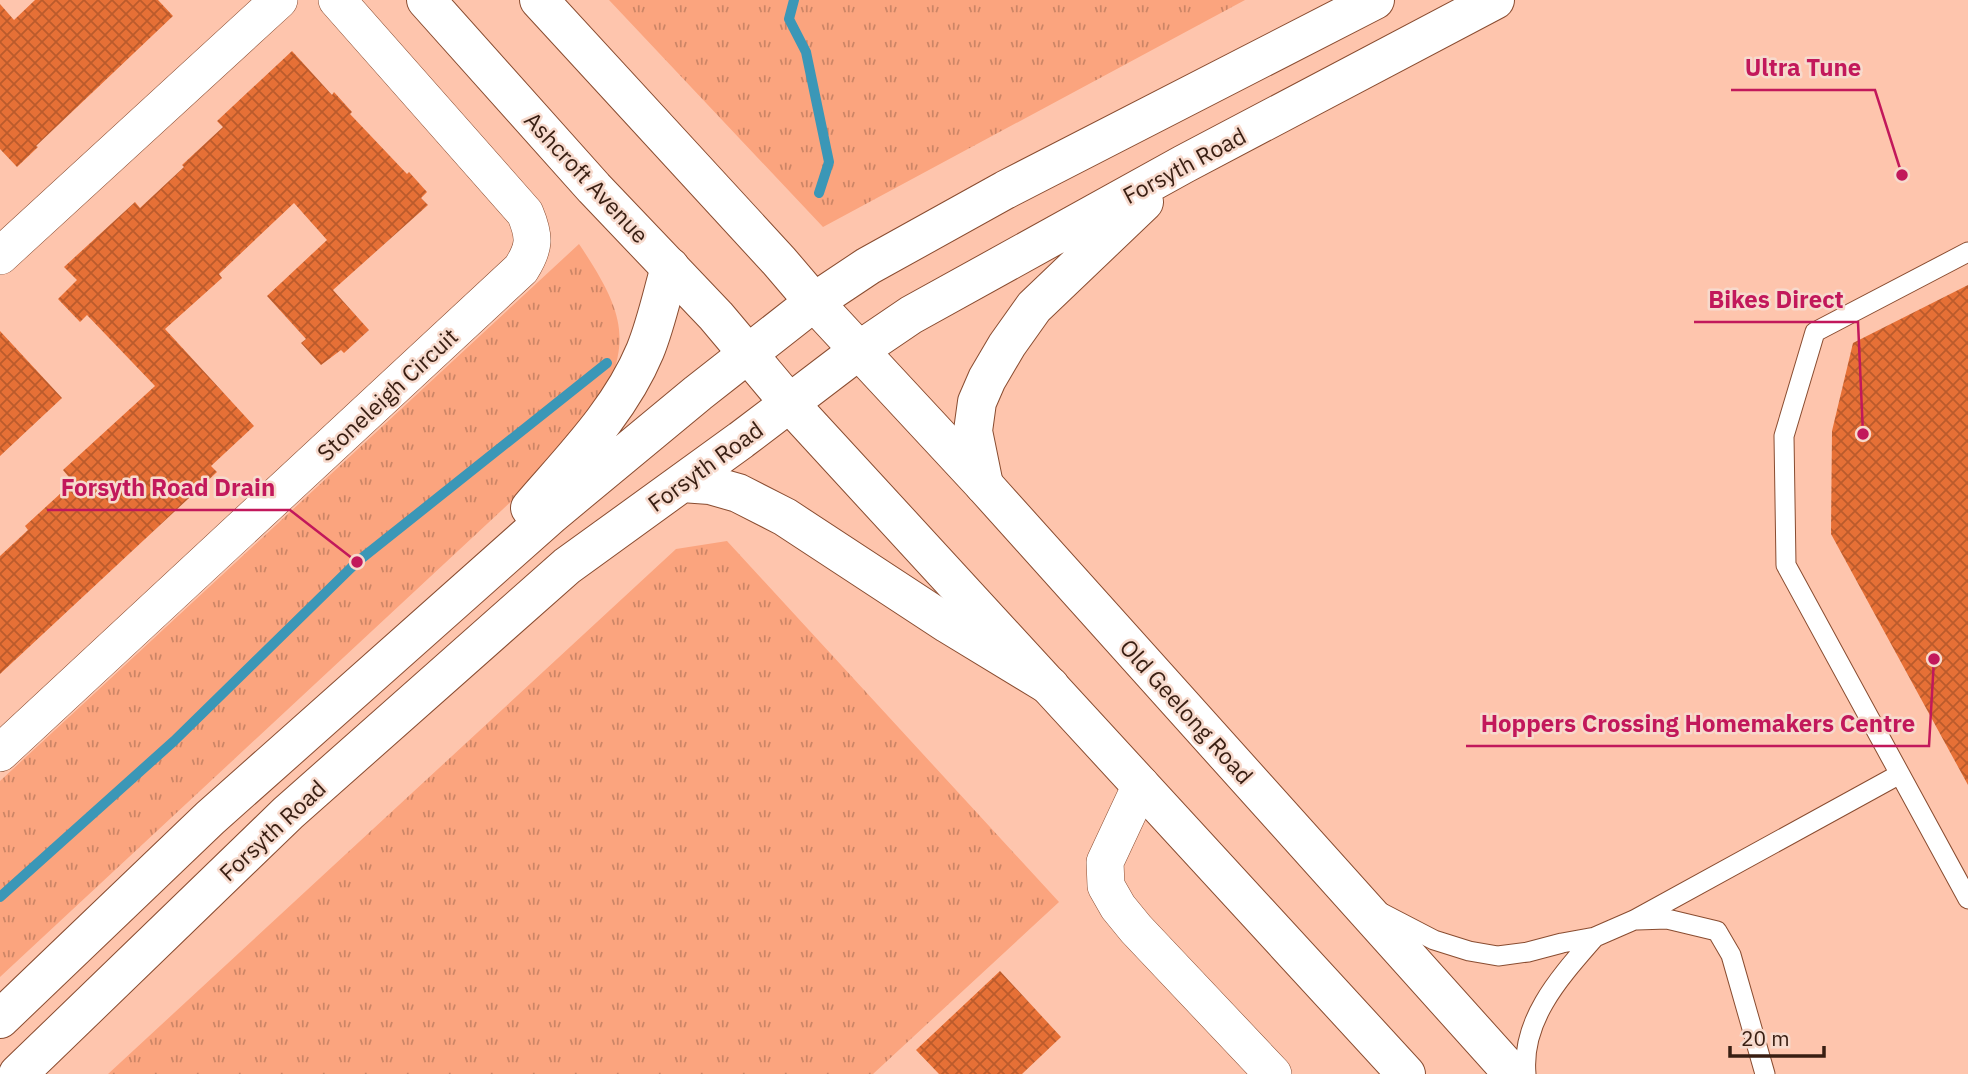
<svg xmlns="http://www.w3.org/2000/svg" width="1968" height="1074" font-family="'IBM Plex Sans',sans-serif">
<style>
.grass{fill:url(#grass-tufts)}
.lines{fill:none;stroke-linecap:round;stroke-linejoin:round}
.stream{stroke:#3b97b7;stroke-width:10}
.building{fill:url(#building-cross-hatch)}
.lane-casing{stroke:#894c30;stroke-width:21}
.street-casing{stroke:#894c30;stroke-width:38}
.secondary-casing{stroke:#894c30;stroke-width:40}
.primary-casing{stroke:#894c30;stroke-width:40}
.highway-casing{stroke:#894c30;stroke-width:40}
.lane{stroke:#fff;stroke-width:19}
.street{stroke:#fff;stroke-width:37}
.secondary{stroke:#fff;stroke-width:38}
.primary{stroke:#fff;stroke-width:38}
.highway{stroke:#fff;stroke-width:38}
.labels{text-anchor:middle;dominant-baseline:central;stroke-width:5;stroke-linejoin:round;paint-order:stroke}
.street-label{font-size:23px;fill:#381e12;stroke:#f7dacd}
.leader{fill:none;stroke:#c2185b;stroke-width:2.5}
.callout-dot{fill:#c2185b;stroke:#f7dacd;stroke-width:2.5}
.callout-label{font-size:24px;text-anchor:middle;font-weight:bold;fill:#c2185b;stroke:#f7dacd;stroke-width:5;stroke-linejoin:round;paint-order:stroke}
</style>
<defs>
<pattern id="grass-tufts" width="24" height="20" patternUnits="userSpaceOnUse" patternTransform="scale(1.75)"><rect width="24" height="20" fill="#fba47e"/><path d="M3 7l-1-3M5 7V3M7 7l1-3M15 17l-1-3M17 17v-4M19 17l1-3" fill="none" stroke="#cc8566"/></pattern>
<pattern id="building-cross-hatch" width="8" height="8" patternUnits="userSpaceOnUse" patternTransform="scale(1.75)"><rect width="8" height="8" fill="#e67036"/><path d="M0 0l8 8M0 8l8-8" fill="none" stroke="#bb5b2c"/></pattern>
</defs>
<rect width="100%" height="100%" fill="#fec5ad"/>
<path class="grass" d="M 609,0 L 1245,0 L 823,227 Z
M 579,244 C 632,323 631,346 588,430 L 0,977 L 0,781 Z
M 727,541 L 1059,902 L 873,1074 L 108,1074 L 676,549 Z"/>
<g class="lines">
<path class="stream" d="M 794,0 L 789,19 L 806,52 L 829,162 L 819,193
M 0,897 L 174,741 L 357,562 L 607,363"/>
</g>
<path class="building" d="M 35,0 L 158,0 L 173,16 L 36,146 L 38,147 L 17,167 L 0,149 L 0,4 L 14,20 Z
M 292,51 L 332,95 L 334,92 L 352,112 L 350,114 L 407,174 L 409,172 L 427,192 L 421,198 L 428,205 L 333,290 L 369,330 L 344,353 L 341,350 L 321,365 L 301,343 L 306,339 L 267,296 L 327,240 L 294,203 L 219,274 L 222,278 L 165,329 L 254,426 L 211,466 L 217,472 L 0,674 L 0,556 L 28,530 L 25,526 L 73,482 L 63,470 L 155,386 L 87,315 L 80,322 L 58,299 L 77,280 L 64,267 L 135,202 L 140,208 L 184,167 L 182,165 L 223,127 L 217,121 Z
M 1968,285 L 1968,785 L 1831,534 L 1832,431 L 1853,343 Z
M 0,331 L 62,398 L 0,456 Z
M 1000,971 L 1061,1037 L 1022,1074 L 939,1074 L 916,1050 Z"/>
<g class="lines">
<g class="lane-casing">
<path id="lane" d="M 1968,252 L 1815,332 L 1784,436 L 1786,565 L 1968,899
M 1382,913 L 1434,940 L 1469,951 L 1498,956 L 1528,952 L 1562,943 L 1595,937 L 1634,920 L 1900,774
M 1637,920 L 1667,919 L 1717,931 L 1731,955 L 1765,1074
M 1526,1074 C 1521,1019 1561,976 1595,937"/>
</g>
<g class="street-casing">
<path id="street" d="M 0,256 L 279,0
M 0,753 L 521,269 C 535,247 535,237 525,213 L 337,0
M 1141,785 L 1105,862 L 1106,886 L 1118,907 L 1136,929 L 1273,1074"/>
</g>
<g class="secondary-casing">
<path id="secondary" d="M 426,0 L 594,188 L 716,316 L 748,354
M 539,0 L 779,261 L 814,302"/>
</g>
<g class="primary-casing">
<path id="primary" d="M 814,302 L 984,485 L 1513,1074
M 748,354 L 790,404 L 1406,1074"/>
</g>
<g class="highway-casing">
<path id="highway" d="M 682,483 L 710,485 L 738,493 L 785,517 L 948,624 L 1050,686
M 984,485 L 973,431 L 977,402 L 987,379 L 1007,345 L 1034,307 L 1144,202
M 530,508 C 572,459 620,411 645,351 C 656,324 662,295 670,267
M 0,1019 L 210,818 L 552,514 L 698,393 L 814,302 L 868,266 L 1005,190 L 1375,0
M 18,1074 L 288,813 L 567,566 L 741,440 L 858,351 L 911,315 L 1184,164 L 1495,0"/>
</g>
<use href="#lane" class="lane"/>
<use href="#street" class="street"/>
<use href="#secondary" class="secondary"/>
<use href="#primary" class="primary"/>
<use href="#highway" class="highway"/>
</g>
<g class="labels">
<g class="street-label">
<text transform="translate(1184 165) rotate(-28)">Forsyth Road</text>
<text transform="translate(587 177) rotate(47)">Ashcroft Avenue</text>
<text transform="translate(387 394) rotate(-43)">Stoneleigh Circuit</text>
<text transform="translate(705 466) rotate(-36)">Forsyth Road</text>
<text transform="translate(1187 711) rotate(48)">Old Geelong Road</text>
<text transform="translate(272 830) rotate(-43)">Forsyth Road</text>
</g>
</g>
<path class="leader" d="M1902 175L1875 90H1731M1863 434L1858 322H1694M357 562L290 510H47M1934 659L1929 746H1466"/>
<g class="callout-dot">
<circle cx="1902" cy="175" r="7"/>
<circle cx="1863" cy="434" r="7"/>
<circle cx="357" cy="562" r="7"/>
<circle cx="1934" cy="659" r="7"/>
</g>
<g class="callout-label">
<text x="1803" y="76">Ultra Tune</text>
<text x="1776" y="308">Bikes Direct</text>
<text x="168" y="496">Forsyth Road Drain</text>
<text x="1698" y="732">Hoppers Crossing Homemakers Centre</text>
</g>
<path d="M1730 1046v10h94v-10" fill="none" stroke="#381e12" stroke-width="3.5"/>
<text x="1741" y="1046" font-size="21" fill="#381e12" stroke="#f7dacd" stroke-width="5" paint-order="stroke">20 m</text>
</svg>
